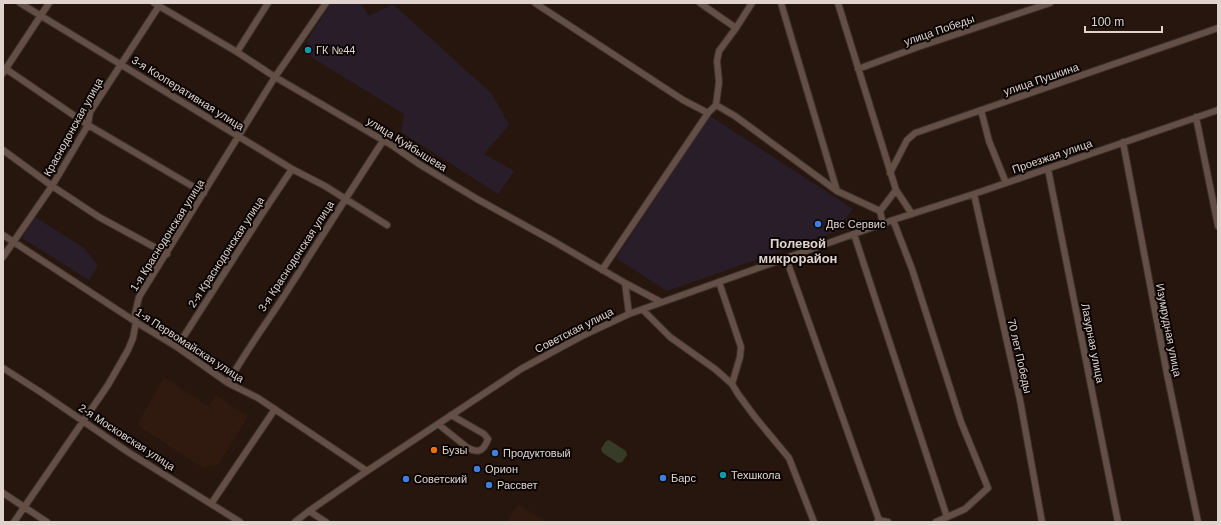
<svg xmlns="http://www.w3.org/2000/svg" width="1221" height="525" font-family="Helvetica,sans-serif">
<style>
.industrial{fill:#291d2a}
.built{fill:#30190e}
.green{fill:#363c27}
.lines{fill:none;stroke-linecap:round;stroke-linejoin:round}
.minor-casing{stroke:#3d312d;stroke-width:8}
.minor{stroke:#644f46;stroke-width:6}
.culture-dot{fill:#0f9aa8;stroke:#0a0403;stroke-width:1.5}
.shop-dot{fill:#3f7fe0;stroke:#0a0403;stroke-width:1.5}
.food-dot{fill:#e8710a;stroke:#0a0403;stroke-width:1.5}
.labels{text-anchor:middle;dominant-baseline:central;stroke-width:4;stroke-linejoin:round;paint-order:stroke}
.street-label{font-size:11px;fill:#e0d3ce;stroke:#0a0403}
.poi-label{font-size:11px;fill:#e0d3ce;stroke:#0a0403;text-anchor:start}
.quarter-label{font-size:13px;font-weight:bold;fill:#e0d3ce;stroke:#0a0403}
</style>
<rect width="100%" height="100%" fill="#27160e"/>
<path class="industrial" d="M 331,3 L 361,3 L 369,16 L 393,4 L 492,94 L 509,125 L 484,154 L 514,171 L 498,194 L 401,132 L 404,114 L 311,57 L 307,40 Z
M 710,116 L 853,209 L 835,232 L 667,291 L 616,258 Z
M 35,217 L 84,248 L 98,266 L 89,280 L 22,238 Z"/>
<path class="built" d="M 164,377 L 208,406 L 216,395 L 248,417 L 218,465 L 203,468 L 137,425 Z
M 518,504 L 546,522 L 507,522 Z"/>
<path class="green" d="M 609,440 L 626,451 L 627,455 L 622,462 L 618,463 L 603,453 L 601,449 L 606,441 Z"/>
<g class="lines">
<g class="minor-casing">
<path id="minor" d="M 20,3 L 292,169 L 325,186 L 387,225
M 154,3 L 237,52 L 275,77 L 393,146 L 419,164 L 477,199 L 553,241 L 625,283 L 629,314
M 535,3 L 683,100 L 708,113
M 700,3 L 736,28 L 719,51 L 717,61 L 719,82 L 716,105 L 735,116 L 837,191 L 880,211 L 883,224
M 781,3 L 837,191
M 838,3 L 896,190 L 880,211
M 736,28 L 752,3
M 237,52 L 268,3
M 6,69 L 88,125 L 204,193
M 858,69 L 918,47 L 1050,3
M 3,73 L 49,3
M 981,110 L 989,141 L 1006,183
M 1196,117 L 1218,226
M 1123,142 L 1167,374 L 1198,522
M 3,150 L 52,186 L 99,217 L 167,254
M 1048,169 L 1118,522
M 890,173 L 907,140 L 915,133 L 1218,28
M 896,190 L 912,214
M 974,194 L 1020,400 L 1042,522
M 893,220 L 912,269 L 961,422 L 988,488 L 965,509 L 936,522
M 854,234 L 947,517
M 3,235 L 136,322 L 177,347 L 228,383 L 258,398 L 367,471
M 3,257 L 52,186 L 88,125 L 90,112 L 159,6
M 786,258 L 879,520 L 877,522
M 602,270 L 708,113 L 716,105
M 719,282 L 741,347 L 740,357 L 732,384
M 625,283 L 661,302
M 643,310 L 670,337 L 715,369 L 732,384 L 738,394 L 755,417 L 789,458 L 814,522
M 177,347 L 262,214 L 292,169
M 3,368 L 42,393 L 128,452 L 240,522
M 228,383 C 246,350 269,320 289,288 C 320,239 351,190 383,141
M 438,424 L 468,448 C 479,454 484,450 488,439 L 484,434 L 451,415
M 3,493 L 47,522
M 211,504 L 275,409
M 309,511 L 326,522
M 879,520 L 888,522
M 14,522 L 108,385 L 128,350 L 133,338 L 136,322 L 135,314 L 139,297 L 275,77 L 326,3
M 295,522 L 309,511 L 364,473 L 521,369 L 582,336 L 629,314 L 893,220 L 974,194 L 1218,110"/>
</g>
<use href="#minor" class="minor"/>
</g>
<g class="culture-dot">
<circle cx="308" cy="50" r="4"/>
<circle cx="723" cy="475" r="4"/>
</g>
<g class="shop-dot">
<circle cx="818" cy="224" r="4"/>
<circle cx="495" cy="453" r="4"/>
<circle cx="477" cy="469" r="4"/>
<circle cx="663" cy="478" r="4"/>
<circle cx="406" cy="479" r="4"/>
<circle cx="489" cy="485" r="4"/>
</g>
<circle class="food-dot" cx="434" cy="450" r="4"/>
<g class="labels">
<g class="street-label">
<text transform="translate(939 30) rotate(-19)">улица Победы</text>
<text transform="translate(1041 79) rotate(-19)">улица Пушкина</text>
<text transform="translate(188 93) rotate(32)">3-я Кооперативная улица</text>
<text transform="translate(73 127) rotate(-61)">Краснодонская улица</text>
<text transform="translate(407 144) rotate(32)">улица Куйбышева</text>
<text transform="translate(1052 156) rotate(-19)">Проезжая улица</text>
<text transform="translate(167 235) rotate(-58)">1-я Краснодонская улица</text>
<text transform="translate(226 252) rotate(-57)">2-я Краснодонская улица</text>
<text transform="translate(296 256) rotate(-57)">3-я Краснодонская улица</text>
<text transform="translate(574 330) rotate(-27)">Советская улица</text>
<text transform="translate(1169 330) rotate(79)">Изумрудная улица</text>
<text transform="translate(1093 343) rotate(79)">Лазурная улица</text>
<text transform="translate(190 345) rotate(33)">1-я Первомайская улица</text>
<text transform="translate(1020 356) rotate(77)">70 лет Победы</text>
<text transform="translate(127 437) rotate(33)">2-я Московская улица</text>
</g>
<g class="poi-label">
<text x="316" y="50">ГК №44</text>
<text x="826" y="224">Двс Сервис</text>
<text x="442" y="450">Бузы</text>
<text x="503" y="453">Продуктовый</text>
<text x="485" y="469">Орион</text>
<text x="731" y="475">Техшкола</text>
<text x="671" y="478">Барс</text>
<text x="414" y="479">Советский</text>
<text x="497" y="485">Рассвет</text>
</g>
<g class="quarter-label">
<text x="798" y="243">Полевой<tspan x="798" dy="15">микрорайон</tspan></text>
</g>
</g>
<rect width="1221" height="525" fill="none" stroke="#e0d3ce" stroke-width="8"/>
<path d="M1085 26v6h77v-6" fill="none" stroke="#e0d3ce" stroke-width="2"/>
<text x="1091" y="26" font-size="12" fill="#e0d3ce" stroke="#0a0403" stroke-width="3" paint-order="stroke">100 m</text>
</svg>
